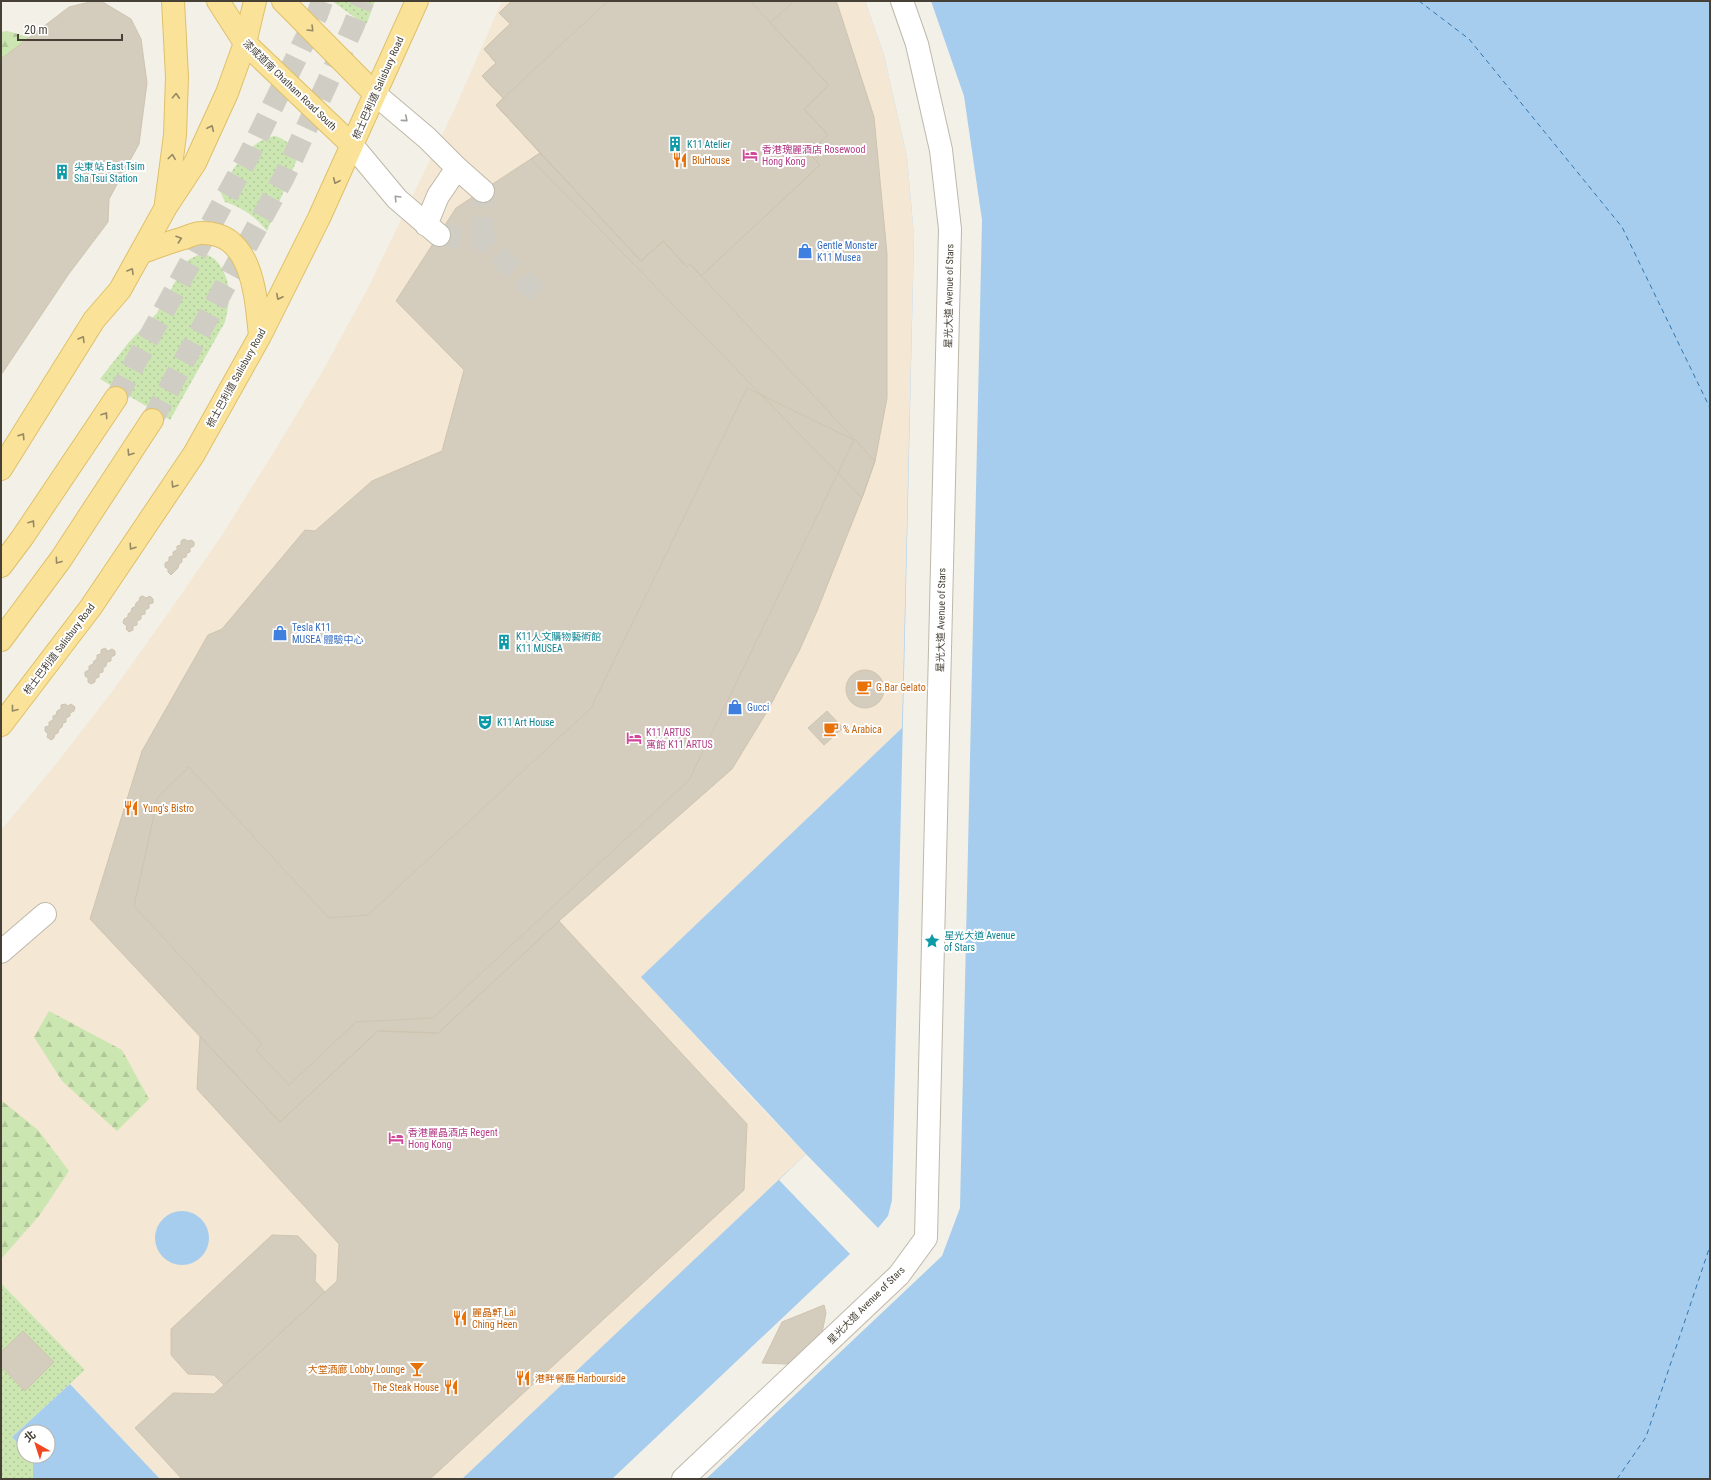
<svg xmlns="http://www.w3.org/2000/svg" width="1711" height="1480" font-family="'Roboto Condensed','Noto Sans TC',sans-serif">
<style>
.commercial{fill:#f4e7d3}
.grass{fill:url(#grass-dots)}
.forest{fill:url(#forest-firs)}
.water{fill:#a6cded}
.pier{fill:#f3f0e7}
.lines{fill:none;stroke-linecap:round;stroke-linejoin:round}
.ferry{stroke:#3375ae;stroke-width:1;stroke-dasharray:5 4;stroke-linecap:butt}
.building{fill:#d4ccbd;stroke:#cfc4b0}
.minor-tunnel{stroke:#d0cdc4;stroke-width:22;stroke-dasharray:22 11;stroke-linecap:butt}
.major-tunnel{stroke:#d0cdc4;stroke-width:22;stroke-dasharray:22 11;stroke-linecap:butt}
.minor-casing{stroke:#beb8aa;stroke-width:24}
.major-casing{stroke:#dfc069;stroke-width:24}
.minor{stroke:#fff;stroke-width:22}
.major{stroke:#fae299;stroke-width:22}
.oneway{stroke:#978963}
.oneway2{stroke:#a2a09a}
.labels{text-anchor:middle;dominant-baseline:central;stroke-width:4;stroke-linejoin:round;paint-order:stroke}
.street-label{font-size:10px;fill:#464036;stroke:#fff}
.culture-label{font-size:10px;fill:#0d838f;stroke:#fff;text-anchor:start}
.hotel-label{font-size:10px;fill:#b23c85;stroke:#fff;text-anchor:start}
.food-label{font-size:10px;fill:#c56008;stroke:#fff;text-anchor:start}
.shop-label{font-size:10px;fill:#366cbe;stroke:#fff;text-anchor:start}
</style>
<defs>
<pattern id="grass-dots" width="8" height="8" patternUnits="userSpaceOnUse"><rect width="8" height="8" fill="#cce6b1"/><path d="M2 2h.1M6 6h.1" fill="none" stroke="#b1c699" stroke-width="1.8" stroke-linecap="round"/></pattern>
<pattern id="forest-firs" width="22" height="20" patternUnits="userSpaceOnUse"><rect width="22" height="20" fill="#cce6b1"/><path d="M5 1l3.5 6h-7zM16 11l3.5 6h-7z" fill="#b1c699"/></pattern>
</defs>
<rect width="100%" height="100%" fill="#f3f0e7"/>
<path class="commercial" d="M 502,1 L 865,1 L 884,55 L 907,157 L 914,236 L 902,728 L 642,977 L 746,1092 L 806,1154 L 463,1479 L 160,1479 L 70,1384 L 85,1370 L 1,1283 L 1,830 L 56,764 L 114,689 L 169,612 L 222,535 L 272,455 L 321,374 L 367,290 L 456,106 Z"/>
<path class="grass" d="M 332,1 L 375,1 L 367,23 L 364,24 Z
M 274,136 C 283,137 296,148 298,157 L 267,231 C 255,216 243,208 225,202 L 220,191 C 232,171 248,141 274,136 Z
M 200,254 C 218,253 229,277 229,293 C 230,303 227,312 225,322 L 170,420 L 100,379 L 129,342 L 157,313 L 188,260 Z
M 1,1283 L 85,1370 L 12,1437 L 24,1450 L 24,1456 L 30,1456 L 33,1459 L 33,1479 L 1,1479 Z"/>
<path class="forest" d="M 7,31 L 59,45 L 1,81 L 1,32 Z
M 49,1011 L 122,1050 L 149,1099 L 117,1131 L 62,1081 L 34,1037 Z
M 1,1100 L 38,1130 L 69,1171 L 39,1216 L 1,1259 Z"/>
<path class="water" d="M 865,1 L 1710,1 L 1710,1479 L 462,1479 L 806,1154 L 641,977 L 902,728 L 914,236 L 907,157 L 884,55 Z
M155 1238a27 27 0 1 1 54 0a27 27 0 1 1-54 0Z
M 70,1384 L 160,1479 L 33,1479 L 33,1460 L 30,1456 L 48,1456 L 48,1432 L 24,1432 L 24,1450 L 12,1437 Z"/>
<path class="pier" d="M 865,1 L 931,1 L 964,96 L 982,220 L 960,1208 L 942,1256 L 706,1479 L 612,1479 L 850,1254 L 779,1180 L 806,1154 L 878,1228 L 888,1216 L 892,1200 L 914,236 L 907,157 L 884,55 Z"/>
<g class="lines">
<path class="ferry" d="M 1419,1 L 1469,39 L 1622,227 L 1710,408
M 1617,1479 L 1646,1437 L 1710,1246"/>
</g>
<path class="building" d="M 94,1 L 101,1 L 131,19 L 141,39 L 147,83 L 139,144 L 109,199 L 108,222 L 68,275 L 1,375 L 1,59 L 69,7 Z
M 512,1 L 750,1 L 829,85 L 804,109 L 828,135 L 809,153 L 820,165 L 701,276 L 690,264 L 687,267 L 663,241 L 641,261 L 496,105 L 503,98 L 482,76 L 496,63 L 484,49 L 510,24 L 499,13 Z
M 512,1 L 794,1 L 770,23 L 829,85 L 804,109 L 828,135 L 809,153 L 820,165 L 701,276 L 690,264 L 687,267 L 663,241 L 641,261 L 496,105 L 503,98 L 482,76 L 496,63 L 484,49 L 510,24 L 499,13 Z
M 608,1 L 834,1 L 837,3 L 874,117 L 887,254 L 887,398 L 875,461 L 862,498 L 531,159 L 540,153 L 496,105 Z
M 540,153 L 641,261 L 663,241 L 687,267 L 690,264 L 875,461 L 862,498 L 817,611 L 800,649 L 768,710 L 732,769 L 559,921 L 438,1033 L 378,1031 L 280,1122 L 90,919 L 142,751 L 208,635 L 222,629 L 305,530 L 315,531 L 372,481 L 442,451 L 464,370 L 396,301 L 456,208 Z
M 747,388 L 854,440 L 689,780 L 433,1018 L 356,1022 L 289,1085 L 256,1050 L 262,1044 L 134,906 L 158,797 L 189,767 L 329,918 L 368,915 L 591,708 Z
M 184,539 L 188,541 L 191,540 L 194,542 L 194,546 L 190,548 L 190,552 L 187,553 L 186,557 L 182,558 L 182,562 L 179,564 L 178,568 L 171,575 L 168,572 L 168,569 L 165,567 L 165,563 L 169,561 L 169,557 L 173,556 L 173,552 L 177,550 L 177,546 L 181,545 L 181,541 Z
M 143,596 L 146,598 L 150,596 L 153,599 L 153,603 L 149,604 L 149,608 L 145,610 L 145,614 L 141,615 L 141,619 L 137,621 L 137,625 L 133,626 L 133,630 L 129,632 L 126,629 L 127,626 L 123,623 L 124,619 L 128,617 L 128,614 L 131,612 L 132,608 L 135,607 L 136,603 L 139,601 L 140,597 Z
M 105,648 L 108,651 L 112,649 L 115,651 L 115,655 L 111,657 L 111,661 L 107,662 L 106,666 L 103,668 L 103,672 L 99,673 L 99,677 L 95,679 L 95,682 L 91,684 L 88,682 L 88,678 L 85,676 L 85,672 L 89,670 L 89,666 L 93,664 L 94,661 L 97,659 L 97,655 L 101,654 L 101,650 Z
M846 689a19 19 0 1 1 38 0a19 19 0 1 1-38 0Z
M 65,704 L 68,706 L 71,704 L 75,707 L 74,711 L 70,713 L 70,716 L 66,718 L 66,722 L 63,723 L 62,727 L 59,729 L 58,733 L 55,734 L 54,738 L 51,740 L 47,737 L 48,734 L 45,731 L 45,727 L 49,726 L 49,722 L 53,720 L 53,716 L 56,715 L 57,711 L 61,709 L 61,705 Z
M 827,711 L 843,728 L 824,745 L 808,728 Z
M 559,921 L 747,1124 L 744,1190 L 430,1479 L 182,1479 L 135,1428 L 173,1393 L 214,1394 L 224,1385 L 337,1281 L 339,1244 L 197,1089 L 200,1036 L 280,1122 L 378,1031 L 438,1033 Z
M 272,1235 L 298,1236 L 316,1255 L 315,1281 L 325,1292 L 224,1385 L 214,1375 L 188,1374 L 171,1355 L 171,1329 Z
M 824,1305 L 826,1313 L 821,1338 L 798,1360 L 786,1364 L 762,1363 L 782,1322 Z
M 23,1331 L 54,1362 L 25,1391 L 1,1366 L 1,1352 Z"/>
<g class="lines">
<path class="minor-tunnel" d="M 439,235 L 483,239 L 545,302
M 483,239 L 483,191"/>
<path class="major-tunnel" d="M 116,398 L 248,157 L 317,15 L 322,1
M 152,420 L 284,177 L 353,27 L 363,1"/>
<g class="minor-casing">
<path id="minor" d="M 375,94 L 427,138 L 457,168 L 483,191
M 352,145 L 397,199 L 439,235
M 426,225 L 438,196 L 457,168
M 1,952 L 45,914
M 683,1479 L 899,1275 L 926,1238 L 950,229 L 941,150 L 917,44 L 902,1"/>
</g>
<g class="major-casing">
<path id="major" d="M 218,1 L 245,43 L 352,145
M 283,1 L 375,94
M 166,203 L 175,135 L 177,77 L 173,1
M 143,252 C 156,247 170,242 184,238 C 189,236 196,233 201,233 C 253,231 256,298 260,336
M 1,469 L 94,320 L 120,290 L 166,207 L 195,163 L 227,93 L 245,43 L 255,1
M 1,566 L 22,538 L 116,398
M 1,640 L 61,559 L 152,420
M 1,725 L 91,607 L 194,454 L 260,336 L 319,218 L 417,1"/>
</g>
<use href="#minor" class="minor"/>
<use href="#major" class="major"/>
</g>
<defs><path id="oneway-chevron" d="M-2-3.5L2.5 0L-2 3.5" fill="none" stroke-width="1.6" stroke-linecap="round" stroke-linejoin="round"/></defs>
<g class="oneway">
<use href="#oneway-chevron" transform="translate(311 29) rotate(45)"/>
<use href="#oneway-chevron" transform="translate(176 96) rotate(-87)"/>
<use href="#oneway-chevron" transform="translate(211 128) rotate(-65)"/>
<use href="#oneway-chevron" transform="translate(172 157) rotate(-83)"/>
<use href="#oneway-chevron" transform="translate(336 181) rotate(115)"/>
<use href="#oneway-chevron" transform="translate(179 239) rotate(-18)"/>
<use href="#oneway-chevron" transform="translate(131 271) rotate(-60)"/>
<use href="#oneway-chevron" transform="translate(279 297) rotate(117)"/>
<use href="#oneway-chevron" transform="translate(82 339) rotate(-59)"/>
<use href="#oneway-chevron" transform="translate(105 415) rotate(-56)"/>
<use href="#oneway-chevron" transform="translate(22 436) rotate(-57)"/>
<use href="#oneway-chevron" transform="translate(130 453) rotate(123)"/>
<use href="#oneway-chevron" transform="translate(174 485) rotate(123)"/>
<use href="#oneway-chevron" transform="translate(32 523) rotate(-56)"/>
<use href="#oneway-chevron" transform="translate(132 547) rotate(124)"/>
<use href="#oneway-chevron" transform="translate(58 561) rotate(126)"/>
<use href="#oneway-chevron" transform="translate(14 709) rotate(128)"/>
</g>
<g class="oneway2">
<use href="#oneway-chevron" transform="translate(405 119) rotate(40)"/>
<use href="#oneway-chevron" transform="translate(397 198) rotate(-134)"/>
</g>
<defs>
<g id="building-bare" transform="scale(1.2)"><path d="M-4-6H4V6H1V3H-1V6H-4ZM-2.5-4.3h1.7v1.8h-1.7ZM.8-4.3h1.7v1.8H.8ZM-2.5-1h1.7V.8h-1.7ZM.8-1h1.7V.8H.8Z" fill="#0f9aa8" stroke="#fff" stroke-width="2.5" paint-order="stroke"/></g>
<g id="hotel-bare" transform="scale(1.2)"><path d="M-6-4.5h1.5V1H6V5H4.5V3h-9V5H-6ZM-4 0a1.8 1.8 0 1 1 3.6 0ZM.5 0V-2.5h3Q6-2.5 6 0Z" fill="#d1479c" stroke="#fff" stroke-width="2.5" paint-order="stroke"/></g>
<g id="restaurant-bare" transform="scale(1.2)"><path d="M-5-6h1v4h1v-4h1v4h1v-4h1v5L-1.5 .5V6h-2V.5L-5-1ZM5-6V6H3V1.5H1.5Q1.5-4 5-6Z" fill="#e8710a" stroke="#fff" stroke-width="2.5" paint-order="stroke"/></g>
<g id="shop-bare" transform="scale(1.2)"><path d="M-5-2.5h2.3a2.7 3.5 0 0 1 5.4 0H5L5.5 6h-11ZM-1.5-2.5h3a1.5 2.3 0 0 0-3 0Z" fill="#3f7fe0" stroke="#fff" stroke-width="2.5" paint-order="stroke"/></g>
<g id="cafe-bare" transform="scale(1.2)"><path d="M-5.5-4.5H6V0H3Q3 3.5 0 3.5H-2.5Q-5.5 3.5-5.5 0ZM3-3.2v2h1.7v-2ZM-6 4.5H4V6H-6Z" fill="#e8710a" stroke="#fff" stroke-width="2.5" paint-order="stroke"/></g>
<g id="theatre-bare" transform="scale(1.2)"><path d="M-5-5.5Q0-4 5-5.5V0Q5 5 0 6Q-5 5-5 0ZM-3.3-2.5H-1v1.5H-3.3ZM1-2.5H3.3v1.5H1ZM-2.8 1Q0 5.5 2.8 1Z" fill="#0f9aa8" stroke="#fff" stroke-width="2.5" paint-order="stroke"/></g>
<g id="sight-bare" transform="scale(1.2)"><path d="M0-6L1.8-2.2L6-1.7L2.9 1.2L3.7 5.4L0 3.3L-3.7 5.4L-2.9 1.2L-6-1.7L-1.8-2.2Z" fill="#0f9aa8" stroke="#fff" stroke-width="2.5" paint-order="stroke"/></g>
<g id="bar-bare" transform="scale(1.2)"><path d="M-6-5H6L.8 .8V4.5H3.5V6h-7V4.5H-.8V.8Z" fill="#e8710a" stroke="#fff" stroke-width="2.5" paint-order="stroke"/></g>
</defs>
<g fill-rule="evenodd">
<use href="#building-bare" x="675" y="144"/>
<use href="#hotel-bare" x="750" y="155"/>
<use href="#restaurant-bare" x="680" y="160"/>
<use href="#building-bare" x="62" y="172"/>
<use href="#shop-bare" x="805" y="251"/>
<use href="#shop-bare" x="280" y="633"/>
<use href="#building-bare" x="504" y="642"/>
<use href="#cafe-bare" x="864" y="687"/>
<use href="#shop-bare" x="735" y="707"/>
<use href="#theatre-bare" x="485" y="722"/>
<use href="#cafe-bare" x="831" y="729"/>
<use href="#hotel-bare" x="634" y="738"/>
<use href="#restaurant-bare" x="131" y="808"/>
<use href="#sight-bare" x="932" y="941"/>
<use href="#hotel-bare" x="396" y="1138"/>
<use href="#restaurant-bare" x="460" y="1318"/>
<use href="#bar-bare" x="417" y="1369"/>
<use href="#restaurant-bare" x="523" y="1378"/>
<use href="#restaurant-bare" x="451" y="1387"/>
</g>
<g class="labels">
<g class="street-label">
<text transform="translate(290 85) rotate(44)">漆咸道南 Chatham Road South</text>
<text transform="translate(378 88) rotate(-66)">梳士巴利道 Salisbury Road</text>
<text transform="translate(949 296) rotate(-89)">星光大道 Avenue of Stars</text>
<text transform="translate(236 378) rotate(-61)">梳士巴利道 Salisbury Road</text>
<text transform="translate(941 620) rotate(-89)">星光大道 Avenue of Stars</text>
<text transform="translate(59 649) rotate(-53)">梳士巴利道 Salisbury Road</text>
<text transform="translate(866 1305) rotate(-45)">星光大道 Avenue of Stars</text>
</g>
<g class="culture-label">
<text x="687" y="144">K11 Atelier</text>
<text x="74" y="166">尖東站 East Tsim<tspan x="74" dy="12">Sha Tsui Station</tspan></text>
<text x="516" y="636">K11人文購物藝術館<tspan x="516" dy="12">K11 MUSEA</tspan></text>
<text x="497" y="722">K11 Art House</text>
<text x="944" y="935">星光大道 Avenue<tspan x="944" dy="12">of Stars</tspan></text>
</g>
<g class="hotel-label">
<text x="762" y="149">香港瑰麗酒店 Rosewood<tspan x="762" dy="12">Hong Kong</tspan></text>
<text x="646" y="732">K11 ARTUS<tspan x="646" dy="12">寓館 K11 ARTUS</tspan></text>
<text x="408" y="1132">香港麗晶酒店 Regent<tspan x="408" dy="12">Hong Kong</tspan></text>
</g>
<g class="food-label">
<text x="692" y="160">BluHouse</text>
<text x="876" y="687">G.Bar Gelato</text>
<text x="843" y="729">% Arabica</text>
<text x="143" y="808">Yung's Bistro</text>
<text x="472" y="1312">麗晶軒 Lai<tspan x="472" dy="12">Ching Heen</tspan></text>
<text x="405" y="1369" text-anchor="end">大堂酒廊 Lobby Lounge</text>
<text x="535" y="1378">港畔餐廳 Harbourside</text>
<text x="439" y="1387" text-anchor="end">The Steak House</text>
</g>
<g class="shop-label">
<text x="817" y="245">Gentle Monster<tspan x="817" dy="12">K11 Musea</tspan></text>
<text x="292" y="627">Tesla K11<tspan x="292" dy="12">MUSEA 體驗中心</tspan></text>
<text x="747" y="707">Gucci</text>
</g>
</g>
<rect width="1711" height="1480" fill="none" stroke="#464036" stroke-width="4"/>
<g transform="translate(36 1444) rotate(321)"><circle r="19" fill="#ffffff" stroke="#b5b3af"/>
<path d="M0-3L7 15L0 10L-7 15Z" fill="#f14720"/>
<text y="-6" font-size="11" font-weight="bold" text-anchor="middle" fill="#464036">北</text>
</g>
<path d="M18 34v6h104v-6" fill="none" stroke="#464036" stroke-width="2"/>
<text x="24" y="34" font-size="12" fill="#464036" stroke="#ffffff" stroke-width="3" paint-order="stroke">20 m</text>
</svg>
